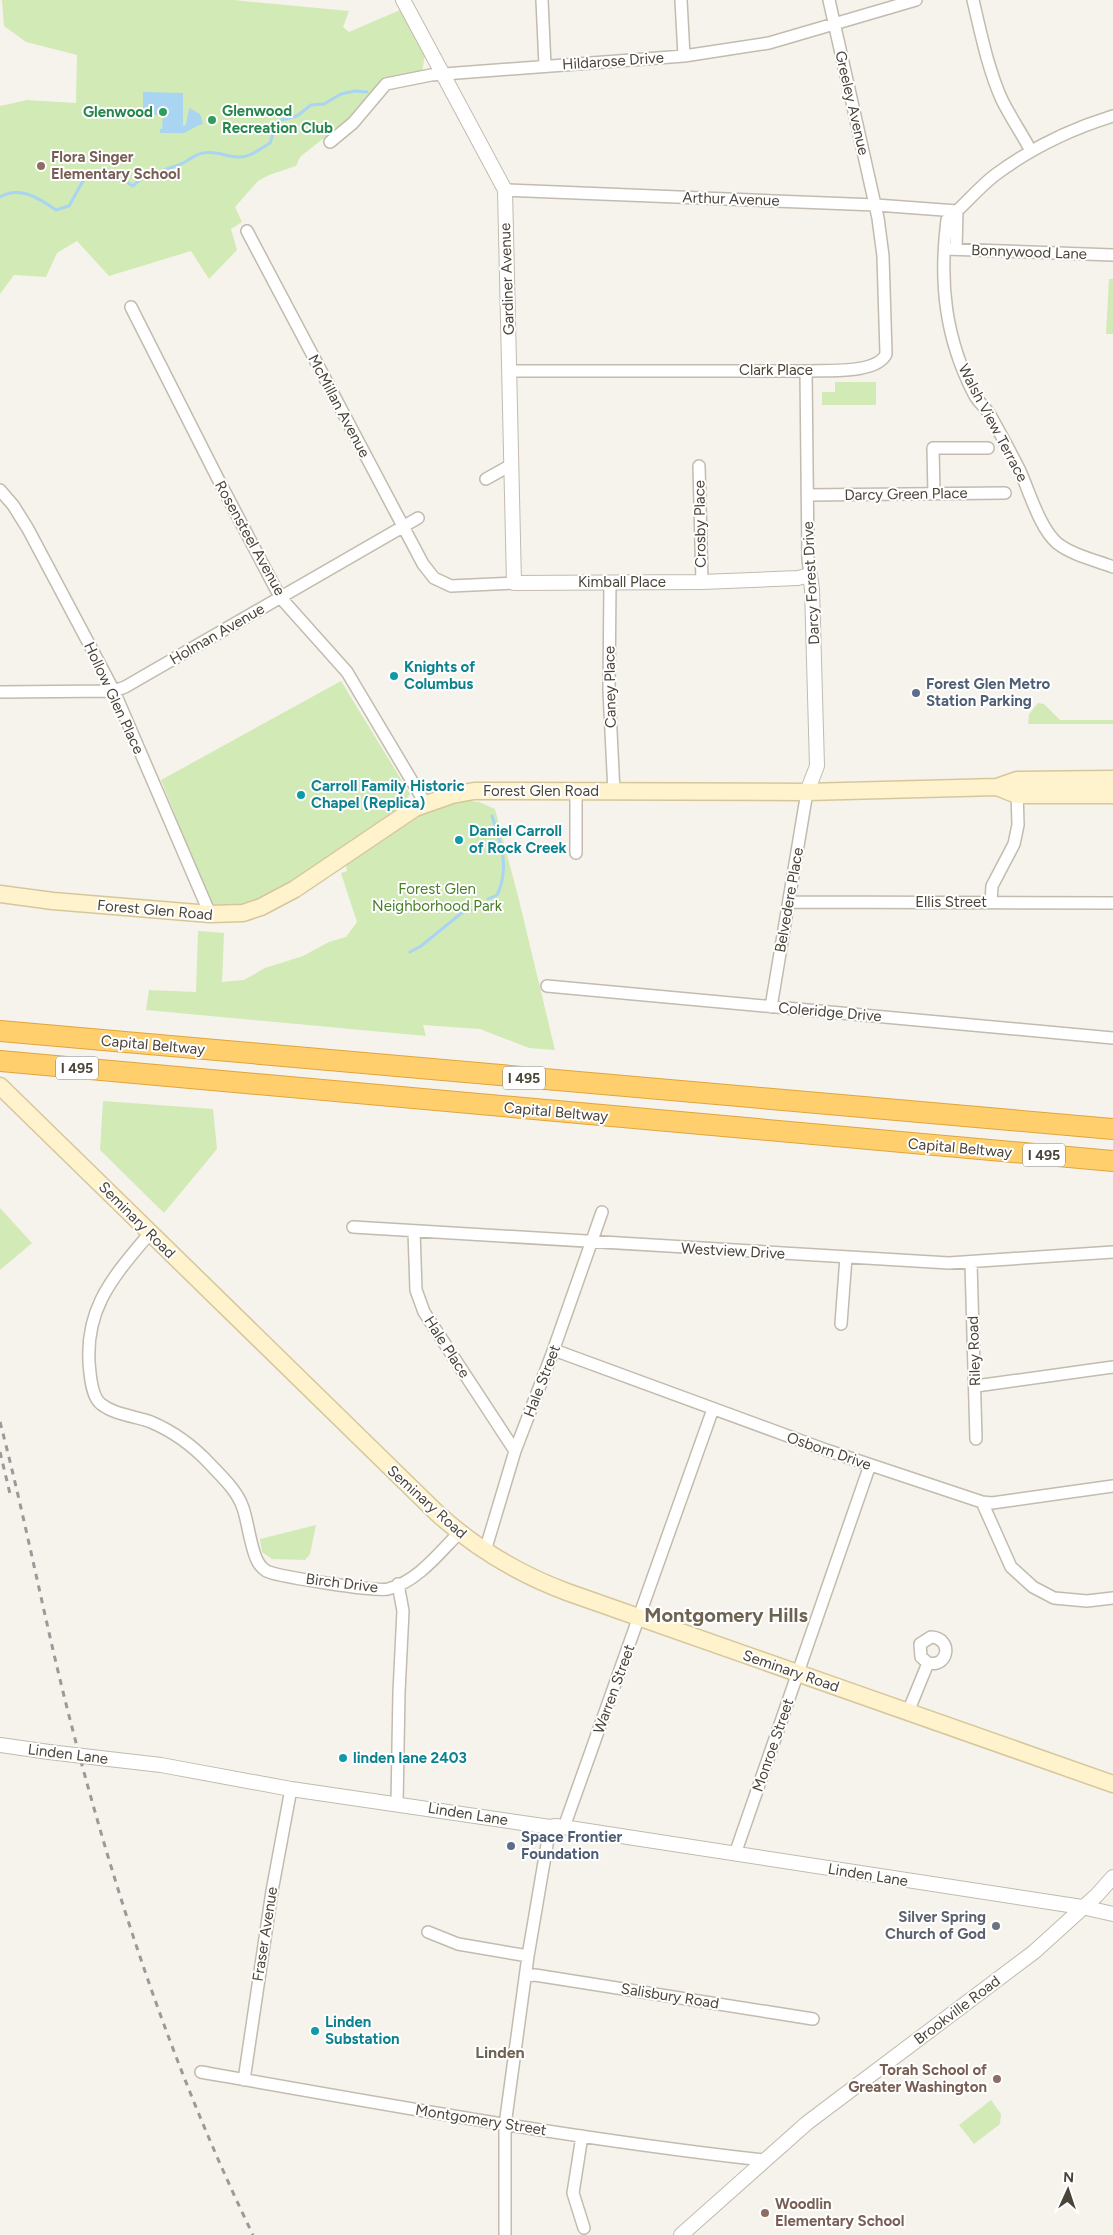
<svg xmlns="http://www.w3.org/2000/svg" width="1113" height="2235" font-family="Figtree,sans-serif">
<style>
.green{fill:#d2eab5}
.water{fill:#a9d4f2}
.lines{fill:none;stroke-linecap:round;stroke-linejoin:round}
.stream{stroke:#a9d4f2;stroke-width:3}
.minor-casing{stroke:#c2bbae;stroke-width:14}
.tertiary-casing{stroke:#c2bbae;stroke-width:16}
.secondary-casing{stroke:#d6c79b;stroke-width:19}
.motorway-casing{stroke:#e0a43c;stroke-width:22}
.minor{stroke:#fff;stroke-width:11}
.tertiary{stroke:#fff;stroke-width:14}
.secondary{stroke:#fff3cd;stroke-width:16}
.motorway{stroke:#ffcf6e;stroke-width:20}
.rail{stroke:#9a9a9a;stroke-width:3;stroke-dasharray:6 6;stroke-linecap:butt}
.tertiary-bridge-casing{stroke:#c2bbae;stroke-width:16;stroke-linecap:butt}
.tertiary-bridge{stroke:#fff;stroke-width:14}
.leisure-dot{fill:#2e9e5b;stroke:#fff;stroke-width:2}
.education-dot{fill:#8d6e63;stroke:#fff;stroke-width:2}
.culture-dot{fill:#0f9aa8;stroke:#fff;stroke-width:2}
.service-dot{fill:#5c6f8a;stroke:#fff;stroke-width:2}
.worship-dot{fill:#6b7280;stroke:#fff;stroke-width:2}
.labels{text-anchor:middle;dominant-baseline:central;stroke-width:4;stroke-linejoin:round;paint-order:stroke}
.shield{fill:#fff;stroke:#817c74;stroke-width:1}
.shield-label{font-size:14px;font-weight:bold;fill:#4b4439}
.street-label{font-size:15px;fill:#4b4439;stroke:#fff}
.leisure-label{font-size:15px;font-weight:bold;fill:#27864d;stroke:#fff;text-anchor:start}
.education-label{font-size:15px;font-weight:bold;fill:#785e54;stroke:#fff;text-anchor:start}
.culture-label{font-size:15px;font-weight:bold;fill:#0d838f;stroke:#fff;text-anchor:start}
.service-label{font-size:15px;font-weight:bold;fill:#4e5e75;stroke:#fff;text-anchor:start}
.park-label{font-size:15px;fill:#4a7f2a;stroke:#fff}
.worship-label{font-size:15px;font-weight:bold;fill:#5b616d;stroke:#fff;text-anchor:end}
.neighbourhood-label{font-size:16px;font-weight:bold;fill:#6e6250;stroke:#fff}
.district-label{font-size:20px;font-weight:bold;fill:#6e6250;stroke:#fff}
</style>
<rect width="100%" height="100%" fill="#f6f3ec"/>
<path class="green" d="M 2,0 L 233,0 L 349,11 L 343,27 L 349,32 L 400,10 L 425,54 L 422,73 L 389,79 L 364,106 L 300,157 L 296,166 L 269,175 L 258,181 L 235,207 L 242,222 L 231,229 L 237,250 L 209,279 L 191,251 L 109,276 L 77,241 L 57,253 L 46,277 L 14,275 L 0,294 L 0,106 L 27,100 L 76,103 L 77,55 L 26,42 L 4,26 Z
M 1109,279 L 1113,279 L 1113,334 L 1106,334 Z
M 835,382 L 876,382 L 876,405 L 822,405 L 822,392 L 835,392 Z
M 341,681 L 410,794 L 401,807 L 288,884 L 268,895 L 243,905 L 213,909 L 161,780 Z
M 1038,703 L 1044,704 L 1060,720 L 1113,720 L 1113,724 L 1028,724 L 1029,714 Z
M 463,800 L 479,802 L 495,809 L 519,900 L 555,1050 L 529,1048 L 480,1029 L 423,1025 L 426,1036 L 146,1010 L 149,990 L 196,992 L 198,931 L 224,933 L 222,982 L 244,980 L 265,968 L 303,956 L 329,942 L 346,937 L 357,922 L 341,873 L 347,871 L 345,861 L 407,821 L 425,812 Z
M 103,1101 L 213,1109 L 217,1149 L 164,1213 L 100,1150 Z
M 0,1208 L 32,1243 L 0,1270 Z
M 316,1525 L 310,1554 L 305,1560 L 272,1559 L 262,1552 L 260,1539 Z
M 991,2100 L 1001,2114 L 1000,2124 L 974,2144 L 959,2125 Z"/>
<path class="water" d="M 143,92 L 183,93 L 183,126 L 186,125 L 189,108 L 200,114 L 203,124 L 199,125 L 184,133 L 160,133 L 160,129 L 162,129 L 163,115 L 143,114 Z"/>
<g class="lines">
<path class="stream" d="M 0,197 C 20,185 40,199 56,210 L 69,206 L 88,172 C 99,170 111,167 121,176 C 126,180 127,184 133,186 C 145,173 163,171 179,165 C 187,162 195,154 203,153 C 215,150 227,157 238,157 C 250,158 261,148 270,143 L 273,134 L 281,120 L 297,116 L 311,105 L 324,104 L 341,94 L 355,91 L 367,92
M 488,899 L 497,895 C 510,869 501,843 492,816
M 410,952 L 421,946 L 464,911 L 471,910"/>
<g class="minor-casing">
<path id="minor" d="M 542,0 L 545,66
M 681,0 L 684,56
M 973,0 C 981,34 988,69 1002,100 C 1011,118 1022,134 1031,151
M 1113,116 C 1071,129 1031,148 995,175 C 978,188 964,206 947,220 C 939,282 945,338 974,394 C 978,402 985,407 990,415 C 1000,433 1010,451 1019,469 C 1029,490 1039,527 1057,543 C 1072,555 1095,560 1113,567
M 330,142 L 353,123 L 386,84 L 431,75 L 684,56 L 769,43 L 916,0
M 505,190 L 876,205 L 957,211
M 247,231 L 423,564 L 434,578 L 451,586 L 514,583
M 946,249 L 1113,255
M 956,249 L 957,211
M 131,307 L 217,477 L 280,597 L 347,672 L 425,803
M 510,371 L 806,371 C 827,370 877,374 886,354 L 883,256 L 878,218 L 829,0
M 806,371 L 808,559 L 810,575
M 699,466 L 702,582
M 486,479 L 511,465
M 0,490 L 13,505 L 28,529 L 114,691 L 210,914
M 934,494 L 933,448 L 988,448
M 807,495 L 1005,493
M 610,582 L 609,691 L 614,792
M 0,692 L 114,691 L 125,687 L 418,518
M 576,853 L 576,791
M 789,902 L 1113,903
M 991,902 L 992,886 L 1014,844 L 1018,825 L 1017,790
M 547,986 L 1113,1038
M 771,1007 L 807,792
M 353,1227 L 949,1263 L 1113,1252
M 414,1231 L 416,1290 L 424,1312 L 515,1451
M 150,1233 C 113,1277 82,1310 90,1373 C 91,1382 93,1398 101,1404 C 115,1415 135,1416 151,1422 C 172,1431 193,1446 209,1463 C 221,1476 237,1490 243,1508 C 248,1522 251,1551 258,1562 C 260,1566 265,1571 269,1572 C 283,1577 376,1592 388,1589 C 417,1582 439,1553 459,1533
M 971,1263 L 976,1439
M 841,1324 L 846,1257
M 554,1350 L 826,1450 L 982,1502 L 992,1503 L 1113,1486
M 976,1386 L 1113,1367
M 982,1502 L 1011,1567 L 1033,1587 L 1054,1598 L 1087,1601 L 1113,1598
M 485,1551 L 515,1451 L 552,1354 L 602,1212
M 908,1712 L 928,1663 L 921,1657 L 920,1644 L 931,1637 C 953,1638 949,1668 928,1663
M 397,1804 L 399,1692 L 403,1611 L 398,1584
M 564,1827 L 713,1409
M 735,1854 L 870,1465
M 428,1932 L 458,1944 L 528,1956
M 526,1976 L 535,1975 L 813,2019
M 201,2072 C 387,2105 575,2139 763,2160
M 244,2080 L 272,1891 L 291,1789
M 582,2136 L 573,2193 L 584,2228
M 505,2235 L 505,2125 L 528,1956 L 550,1827"/>
</g>
<g class="tertiary-casing">
<path id="tertiary" d="M 403,0 L 505,190 L 514,583 L 702,582 L 798,578 L 810,575 L 812,589 L 817,766 L 807,792
M 0,1745 L 49,1752
M 100,1758 L 161,1765 L 291,1789 L 550,1827 L 556,1826 L 1082,1907 L 1113,1914
M 681,2235 L 807,2123 L 1034,1952 L 1097,1895 L 1113,1877"/>
</g>
<g class="secondary-casing">
<path id="secondary" d="M 997,787 L 1017,795 L 1113,795
M 0,894 L 53,901 L 210,914 L 243,913 L 261,907 L 295,889 L 415,808 L 452,795 L 474,791 L 807,792 L 997,787 L 1017,780 L 1113,779
M 0,1086 L 437,1513 C 475,1548 519,1574 567,1592 L 1113,1784"/>
</g>
<g class="motorway-casing">
<path id="motorway" d="M 0,1031 L 1113,1129
M 0,1061 L 1113,1161"/>
</g>
<use href="#minor" class="minor"/>
<use href="#tertiary" class="tertiary"/>
<use href="#secondary" class="secondary"/>
<use href="#motorway" class="motorway"/>
<path class="rail" d="M 0,1422 C 27,1525 46,1629 73,1731 C 118,1904 175,2074 253,2235
M 0,1452 L 11,1498"/>
<g class="tertiary-bridge-casing">
<path id="tertiary-bridge" d="M 49,1752 L 100,1758"/>
</g>
<use href="#tertiary-bridge" class="tertiary-bridge"/>
</g>
<g class="leisure-dot">
<circle cx="163" cy="112" r="5"/>
<circle cx="212" cy="120" r="5"/>
</g>
<g class="education-dot">
<circle cx="41" cy="166" r="5"/>
<circle cx="997" cy="2079" r="5"/>
<circle cx="765" cy="2213" r="5"/>
</g>
<g class="culture-dot">
<circle cx="394" cy="676" r="5"/>
<circle cx="301" cy="795" r="5"/>
<circle cx="459" cy="840" r="5"/>
<circle cx="343" cy="1758" r="5"/>
<circle cx="315" cy="2031" r="5"/>
</g>
<g class="service-dot">
<circle cx="916" cy="693" r="5"/>
<circle cx="511" cy="1846" r="5"/>
</g>
<circle class="worship-dot" cx="996" cy="1926" r="5"/>
<g class="labels">
<g class="shield">
<rect x="56" y="1056.5" width="42" height="23" rx="4"/>
<rect x="503" y="1066.5" width="42" height="23" rx="4"/>
<rect x="1023" y="1143.5" width="42" height="23" rx="4"/>
</g>
<g class="shield-label">
<text x="77" y="1068">I 495</text>
<text x="524" y="1078">I 495</text>
<text x="1044" y="1155">I 495</text>
</g>
<g class="street-label">
<text transform="translate(613 61) rotate(-4)">Hildarose Drive</text>
<text transform="translate(852 103) rotate(77)">Greeley Avenue</text>
<text transform="translate(731 199) rotate(2)">Arthur Avenue</text>
<text transform="translate(1029 252) rotate(2)">Bonnywood Lane</text>
<text transform="translate(507 279) rotate(-92)">Gardiner Avenue</text>
<text x="776" y="370">Clark Place</text>
<text transform="translate(339 406) rotate(62)">McMillan Avenue</text>
<text transform="translate(993 423) rotate(62)">Walsh View Terrace</text>
<text transform="translate(906 494) rotate(-1)">Darcy Green Place</text>
<text transform="translate(700 524) rotate(-91)">Crosby Place</text>
<text transform="translate(250 538) rotate(61)">Rosensteel Avenue</text>
<text x="622" y="582">Kimball Place</text>
<text transform="translate(811 583) rotate(-93)">Darcy Forest Drive</text>
<text transform="translate(217 634) rotate(-30)">Holman Avenue</text>
<text transform="translate(610 687) rotate(-91)">Caney Place</text>
<text transform="translate(114 698) rotate(65)">Hollow Glen Place</text>
<text x="541" y="791">Forest Glen Road</text>
<text transform="translate(789 900) rotate(-80)">Belvedere Place</text>
<text x="951" y="902">Ellis Street</text>
<text transform="translate(155 910) rotate(5)">Forest Glen Road</text>
<text transform="translate(830 1012) rotate(5)">Coleridge Drive</text>
<text transform="translate(153 1045) rotate(5)">Capital Beltway</text>
<text transform="translate(556 1112) rotate(5)">Capital Beltway</text>
<text transform="translate(960 1148) rotate(5)">Capital Beltway</text>
<text transform="translate(137 1220) rotate(45)">Seminary Road</text>
<text transform="translate(733 1251) rotate(3)">Westview Drive</text>
<text transform="translate(447 1347) rotate(57)">Hale Place</text>
<text transform="translate(974 1351) rotate(-92)">Riley Road</text>
<text transform="translate(542 1381) rotate(-69)">Hale Street</text>
<text transform="translate(829 1451) rotate(19)">Osborn Drive</text>
<text transform="translate(427 1502) rotate(42)">Seminary Road</text>
<text transform="translate(342 1583) rotate(7)">Birch Drive</text>
<text transform="translate(791 1671) rotate(19)">Seminary Road</text>
<text transform="translate(614 1689) rotate(-70)">Warren Street</text>
<text transform="translate(773 1745) rotate(-71)">Monroe Street</text>
<text transform="translate(68 1754) rotate(7)">Linden Lane</text>
<text transform="translate(468 1814) rotate(9)">Linden Lane</text>
<text transform="translate(868 1875) rotate(9)">Linden Lane</text>
<text transform="translate(265 1934) rotate(-81)">Fraser Avenue</text>
<text transform="translate(670 1996) rotate(9)">Salisbury Road</text>
<text transform="translate(957 2010) rotate(-37)">Brookville Road</text>
<text transform="translate(481 2120) rotate(9)">Montgomery Street</text>
</g>
<g class="leisure-label">
<text x="222" y="111">Glenwood<tspan x="222" dy="17">Recreation Club</tspan></text>
<text x="153" y="112" text-anchor="end">Glenwood</text>
</g>
<g class="education-label">
<text x="51" y="157">Flora Singer<tspan x="51" dy="17">Elementary School</tspan></text>
<text x="987" y="2070" text-anchor="end">Torah School of<tspan x="987" dy="17">Greater Washington</tspan></text>
<text x="775" y="2204">Woodlin<tspan x="775" dy="17">Elementary School</tspan></text>
</g>
<g class="culture-label">
<text x="404" y="667">Knights of<tspan x="404" dy="17">Columbus</tspan></text>
<text x="311" y="786">Carroll Family Historic<tspan x="311" dy="17">Chapel (Replica)</tspan></text>
<text x="469" y="831">Daniel Carroll<tspan x="469" dy="17">of Rock Creek</tspan></text>
<text x="353" y="1758">linden lane 2403</text>
<text x="325" y="2022">Linden<tspan x="325" dy="17">Substation</tspan></text>
</g>
<g class="service-label">
<text x="926" y="684">Forest Glen Metro<tspan x="926" dy="17">Station Parking</tspan></text>
<text x="521" y="1837">Space Frontier<tspan x="521" dy="17">Foundation</tspan></text>
</g>
<g class="park-label">
<text x="437" y="889">Forest Glen<tspan x="437" dy="17">Neighborhood Park</tspan></text>
</g>
<g class="worship-label">
<text x="986" y="1917">Silver Spring<tspan x="986" dy="17">Church of God</tspan></text>
</g>
<g class="neighbourhood-label">
<text x="500" y="2052">Linden</text>
</g>
<g class="district-label">
<text x="726" y="1615">Montgomery Hills</text>
</g>
</g>
<g transform="translate(1068 2190) rotate(3)" stroke="#ffffff" stroke-width="4" paint-order="stroke">
<path d="M0-4L9 19L0 12L-9 19Z" fill="#4b4439"/>
<text y="-8" font-size="14" font-weight="bold" text-anchor="middle" fill="#4b4439">N</text>
</g>
</svg>
